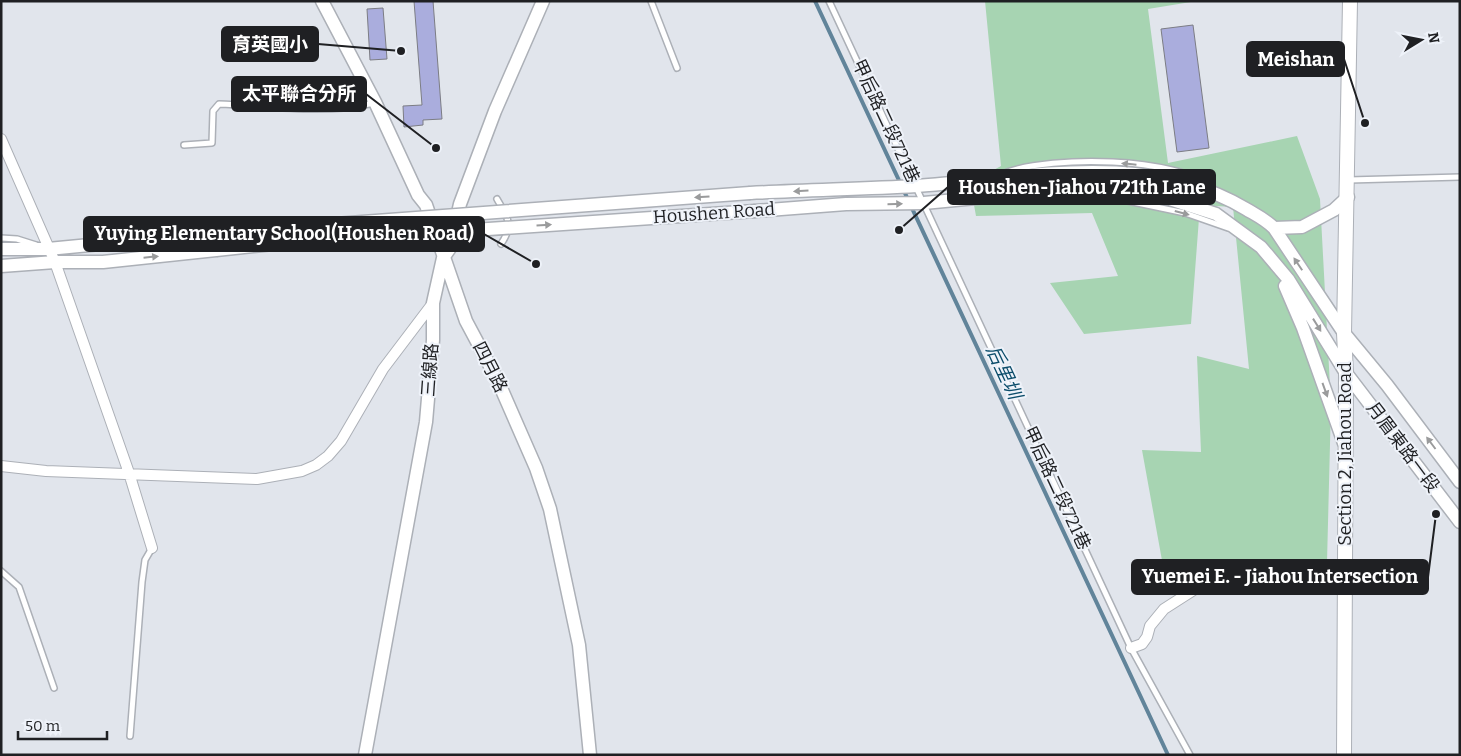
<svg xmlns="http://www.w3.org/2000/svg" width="1461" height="756" font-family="Bitter,'Noto Sans TC',serif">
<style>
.green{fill:#a7d4b2}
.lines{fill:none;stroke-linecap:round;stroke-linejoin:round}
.stream{stroke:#61849a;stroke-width:4}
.building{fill:#aaaddd;stroke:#7c7d84}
.service-casing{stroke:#acb0b7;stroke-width:8}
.minor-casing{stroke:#acb0b7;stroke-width:12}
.tertiary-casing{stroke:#acb0b7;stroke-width:15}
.secondary-casing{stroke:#acb0b7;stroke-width:16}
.service{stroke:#fff;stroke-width:5}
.minor{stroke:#fff;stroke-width:10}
.tertiary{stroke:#fff;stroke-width:12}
.secondary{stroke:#fff;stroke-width:14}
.tertiary-bridge-casing{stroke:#acb0b7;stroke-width:15;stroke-linecap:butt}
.tertiary-bridge{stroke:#fff;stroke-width:12}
.oneway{fill:#9a9b9c}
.labels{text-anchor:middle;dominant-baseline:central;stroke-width:4;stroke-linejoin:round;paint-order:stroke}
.street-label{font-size:18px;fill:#1f2023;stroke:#eef2f9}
.water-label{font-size:19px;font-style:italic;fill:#0b4c6a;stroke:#eef2f9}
.leader{fill:none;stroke:#1f2023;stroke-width:2}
.callout-dot{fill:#1f2023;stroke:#eef2f9;stroke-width:2}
.callout{fill:#1f2023;stroke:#1f2023;stroke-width:2}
.callout-label{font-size:19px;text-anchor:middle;font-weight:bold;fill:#fff}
</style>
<rect width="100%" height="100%" fill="#e1e5ec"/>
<path class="green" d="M 985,1 L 1197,1 L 1148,9 L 1168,163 L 1297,136 L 1320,199 L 1331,405 L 1327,562 L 1228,569 L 1167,588 L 1142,450 L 1201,452 L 1197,356 L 1249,369 L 1233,207 L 1200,205 L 1191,324 L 1084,334 L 1050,283 L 1118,276 L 1092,213 L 976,216 L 970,183 L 1001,166 Z"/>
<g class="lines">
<path class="stream" d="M 815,1 L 1168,755"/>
</g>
<path class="building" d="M 414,1 L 433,1 L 442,119 L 423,120 L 423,125 L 404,127 L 403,106 L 422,105 Z
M 383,8 L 387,59 L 370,60 L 367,9 Z
M 1193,25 L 1209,148 L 1177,152 L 1161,29 Z"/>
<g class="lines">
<g class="service-casing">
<path id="service" d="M 651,1 L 677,68
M 829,1 L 1131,648 L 1190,755
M 184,145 L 212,143 L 213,111 L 219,104 C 269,106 324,115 374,103
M 1007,172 C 1053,156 1174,156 1213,188
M 1349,180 L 1460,177
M 497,199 C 508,218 514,225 501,244
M 1020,199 L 1043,201 L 1123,200 L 1185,213 L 1228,228
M 1,238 L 17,239 L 36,245
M 1,571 L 19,587 L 54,688
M 130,736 L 142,582 L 145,560 L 152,548"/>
</g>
<g class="minor-casing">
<path id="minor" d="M 1,139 L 55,262 L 129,473 L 152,548
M 1,466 L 46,471 L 257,479 L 302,471 L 316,465 L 328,456 L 341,441 L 383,369 L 433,303
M 1131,648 L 1142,644 L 1147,637 L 1150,626 L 1164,609 L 1228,568 L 1248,565 L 1303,578 L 1345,574"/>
</g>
<g class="tertiary-casing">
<path id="tertiary" d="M 322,1 L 375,102 L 418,195 L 426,205 L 466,321 L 498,381 L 536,468 L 550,509 L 579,645 L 590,755
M 750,193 C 806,190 861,189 917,186 C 1027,178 1145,149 1246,209 C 1256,215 1265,219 1274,228 L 1344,333 L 1387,385 L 1460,482
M 755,211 L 846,204 L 924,203 L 1082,188 L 1148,192 L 1216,214 L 1261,247 L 1288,279 L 1346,373 L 1460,522
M 1274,228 L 1302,227 L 1334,210 L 1348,197
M 1,249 L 48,249 L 215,233
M 1,266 L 55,262 L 103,262 L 216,250
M 1285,286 L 1303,328 L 1344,443
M 365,755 L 426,422 L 433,340 L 433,303 L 443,258 L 450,248 L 460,204 L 495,111 L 543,1"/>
</g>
<g class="secondary-casing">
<path id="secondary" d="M 1344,755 L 1346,373 L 1344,333 L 1350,1"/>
</g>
<use href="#service" class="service"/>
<use href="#minor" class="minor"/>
<use href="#tertiary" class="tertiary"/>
<use href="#secondary" class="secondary"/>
<g class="tertiary-bridge-casing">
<path id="tertiary-bridge" d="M 215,233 L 750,193
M 216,250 L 283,243 L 755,211"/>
</g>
<use href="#tertiary-bridge" class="tertiary-bridge"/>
</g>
<defs><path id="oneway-solid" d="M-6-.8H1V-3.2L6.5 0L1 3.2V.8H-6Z" transform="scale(1.25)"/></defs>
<g class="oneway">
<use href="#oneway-solid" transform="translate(1129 164) rotate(-174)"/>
<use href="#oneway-solid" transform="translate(801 191) rotate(177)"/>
<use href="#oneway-solid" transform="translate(702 197) rotate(176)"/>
<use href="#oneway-solid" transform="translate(895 204) rotate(-1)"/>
<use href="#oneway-solid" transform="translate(1182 213) rotate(15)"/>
<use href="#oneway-solid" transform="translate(544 225) rotate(-4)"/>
<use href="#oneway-solid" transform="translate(151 257) rotate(-6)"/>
<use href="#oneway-solid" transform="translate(1298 264) rotate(-124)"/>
<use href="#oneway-solid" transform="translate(1317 325) rotate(58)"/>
<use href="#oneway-solid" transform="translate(1325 390) rotate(70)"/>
<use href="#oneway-solid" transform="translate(1431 443) rotate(-127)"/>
</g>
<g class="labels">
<g class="street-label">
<text transform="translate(886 121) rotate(65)">甲后路二段721巷</text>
<text transform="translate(714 213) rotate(-4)">Houshen Road</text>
<text transform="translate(490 367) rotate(63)">四月路</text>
<text transform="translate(430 370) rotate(-86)">三線路</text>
<text transform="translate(1403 447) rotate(53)">月眉東路一段</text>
<text transform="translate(1345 454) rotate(-90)">Section 2, Jiahou Road</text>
<text transform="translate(1057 488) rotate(65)">甲后路二段721巷</text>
</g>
<g class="water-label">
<text transform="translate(1004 372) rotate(65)">后里圳</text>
</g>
</g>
<path class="leader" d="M401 51L318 44M1365 123L1344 59M436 148L366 94M899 230L948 187M536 264L484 234M1436 514L1428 577"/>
<g class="callout-dot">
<circle cx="401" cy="51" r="5"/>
<circle cx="1365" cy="123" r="5"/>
<circle cx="436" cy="148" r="5"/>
<circle cx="899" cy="230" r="5"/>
<circle cx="536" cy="264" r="5"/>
<circle cx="1436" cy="514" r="5"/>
</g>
<g class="callout">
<rect x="222" y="27" width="96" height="34" rx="5"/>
<rect x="1247" y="42" width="97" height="34" rx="5"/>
<rect x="232" y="77" width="134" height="34" rx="5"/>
<rect x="948" y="170" width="267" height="34" rx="5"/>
<rect x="84" y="217" width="400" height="34" rx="5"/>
<rect x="1132" y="560" width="296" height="34" rx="5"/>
</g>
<g class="callout-label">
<text x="270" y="51">育英國小</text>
<text x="1296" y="66">Meishan</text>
<text x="299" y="100">太平聯合分所</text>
<text x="1082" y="194">Houshen-Jiahou 721th Lane</text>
<text x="284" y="240">Yuying Elementary School(Houshen Road)</text>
<text x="1280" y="583">Yuemei E. - Jiahou Intersection</text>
</g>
<rect width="1461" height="756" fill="none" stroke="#1f2023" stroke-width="5"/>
<g transform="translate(1421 40) rotate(80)" stroke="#eef2f9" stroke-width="4" paint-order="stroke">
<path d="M0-4L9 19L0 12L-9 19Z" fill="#1f2023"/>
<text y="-8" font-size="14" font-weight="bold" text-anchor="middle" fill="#1f2023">N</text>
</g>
<path d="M18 731v8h89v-8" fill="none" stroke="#1f2023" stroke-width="2.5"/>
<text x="25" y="731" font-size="15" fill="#1f2023" stroke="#eef2f9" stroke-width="4" paint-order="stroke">50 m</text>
</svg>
